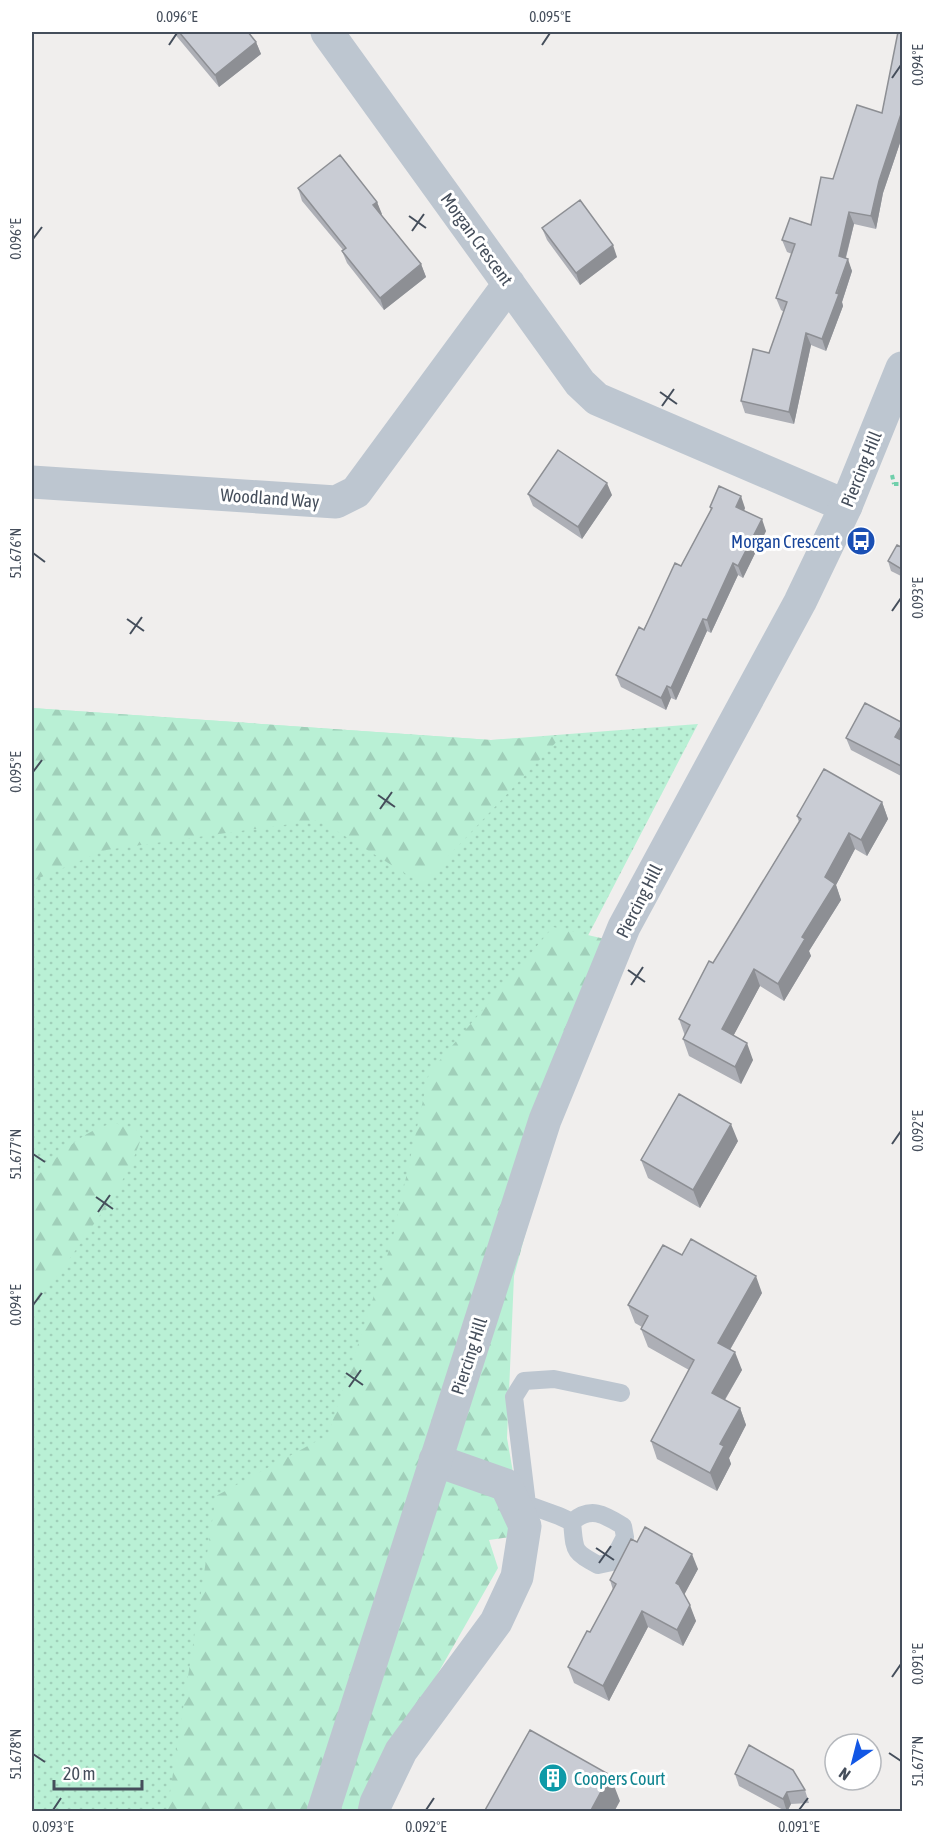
<svg xmlns="http://www.w3.org/2000/svg" width="934" height="1843" font-family="'Asap Condensed',sans-serif">
<style>
.grass{fill:url(#grass-dots)}
.forest{fill:url(#forest-firs)}
.lines{fill:none;stroke-linecap:round;stroke-linejoin:round}
.path{stroke:#70cfab;stroke-width:4;stroke-dasharray:4.5 3;stroke-linecap:butt}
.service{stroke:#bdc6d0;stroke-width:18}
.minor{stroke:#bdc6d0;stroke-width:33}
.tertiary{stroke:#bdc6d0;stroke-width:33}
.wall{fill:#adafb6}
.shaded-wall{fill:#8d8f94}
.building{fill:#c9ccd4;stroke:#8d8f94;stroke-width:1.5}
.ticks{fill:none;stroke:#454e5b;stroke-width:2}
.labels{text-anchor:middle;dominant-baseline:central;stroke-width:6;stroke-linejoin:round;paint-order:stroke}
.street-label{font-size:18px;fill:#454e5b;stroke:#fff}
.transit-label{font-size:18px;fill:#164399;stroke:#fff;text-anchor:end}
.culture-label{font-size:18px;fill:#0d838f;stroke:#fff;text-anchor:start}
.neatline{fill:none;stroke:#454e5b;stroke-width:2}
.ticks-label{font-size:15px;text-anchor:middle;fill:#454e5b}
</style>
<defs>
<pattern id="grass-dots" width="8" height="8" patternUnits="userSpaceOnUse" patternTransform="scale(1.5)"><rect width="8" height="8" fill="#b9f0d5"/><path d="M2 2h.1M6 6h.1" fill="none" stroke="#a0cfb9" stroke-width="1.8" stroke-linecap="round"/></pattern>
<pattern id="forest-firs" width="22" height="20" patternUnits="userSpaceOnUse" patternTransform="scale(1.5)"><rect width="22" height="20" fill="#b9f0d5"/><path d="M5 1l3.5 6h-7zM16 11l3.5 6h-7z" fill="#a0cfb9"/></pattern>
</defs>
<rect width="100%" height="100%" fill="#f0eeed"/>
<path class="grass" d="M 32,708 L 491,740 L 698,724 L 501,1103 L 263,1811 L 32,1811 Z"/>
<path class="forest" d="M 32,708 L 491,740 L 562,736 L 422,884 L 319,820 L 106,850 L 32,881 Z
M 553,927 L 605,939 L 514,1276 L 507,1438 L 524,1535 L 489,1540 L 498,1568 L 365,1801 L 363,1811 L 167,1812 L 216,1496 L 328,1435 L 392,1241 L 429,1073 Z
M 114,1123 L 136,1129 L 141,1138 C 130,1174 110,1201 89,1231 C 71,1257 54,1282 32,1305 L 32,1181 C 56,1158 80,1131 114,1123 Z"/>
<g class="lines">
<path class="path" d="M 892,475 L 894,484
M 894,484 L 902,484"/>
<path class="service" d="M 512,1499 L 559,1516 L 572,1522 C 590,1506 604,1514 623,1526 L 625,1537 L 612,1562 L 598,1565 C 572,1551 575,1551 572,1522
M 527,1504 L 514,1397 L 524,1381 L 554,1379 L 621,1393"/>
<path class="minor" d="M 327,32 L 580,383 L 597,399 L 846,506
M 32,482 L 336,502 L 356,492 L 509,284
M 374,1812 L 376,1803 L 401,1751 L 496,1622 L 517,1577 L 525,1526 L 506,1485 L 435,1460"/>
<path class="tertiary" d="M 323,1812 L 545,1120 L 624,927 L 800,602 L 846,506 L 902,368"/>
</g>
<path class="wall" d="M 173,32 L 248,32 L 256,42 L 261,54 L 219,87 Z
M 903,32 L 903,134 L 883,193 L 876,229 L 854,224 L 846,258 L 852,271 L 842,302 L 843,306 L 826,351 L 811,345 L 794,424 L 745,413 L 741,401 L 769,353 L 784,312 L 781,310 L 776,298 L 792,254 L 787,252 L 782,240 L 811,225 L 833,179 L 882,113 Z
M 298,188 L 377,202 L 381,214 L 421,264 L 426,277 L 384,310 L 347,263 L 342,251 L 343,250 L 302,201 Z
M 542,228 L 617,257 L 580,285 L 547,240 Z
M 528,494 L 612,495 L 582,539 L 533,506 Z
M 710,507 L 745,508 L 744,511 L 766,531 L 743,578 L 738,575 L 711,633 L 707,631 L 676,700 L 671,698 L 666,710 L 621,687 L 616,675 L 681,566 L 711,511 Z
M 903,548 L 903,577 L 891,571 L 888,561 Z
M 903,723 L 903,777 L 851,750 L 846,738 Z
M 882,802 L 888,819 L 867,856 L 855,849 L 836,885 L 841,900 L 809,951 L 811,956 L 784,1001 L 760,986 L 733,1036 L 753,1060 L 741,1084 L 689,1056 L 683,1039 L 685,1036 L 679,1019 L 799,822 L 797,816 Z
M 738,1141 L 700,1208 L 648,1178 L 641,1160 Z
M 682,1255 L 762,1293 L 730,1350 L 742,1370 L 725,1400 L 740,1408 L 746,1425 L 729,1458 L 731,1464 L 717,1491 L 657,1459 L 651,1441 L 689,1370 L 648,1347 L 641,1329 L 642,1327 L 635,1323 L 628,1305 Z
M 637,1542 L 698,1569 L 684,1594 L 696,1621 L 683,1646 L 648,1627 L 609,1701 L 574,1683 L 568,1667 L 590,1632 L 613,1590 L 610,1580 Z
M 735,1774 L 805,1790 L 809,1803 L 791,1804 L 787,1812 L 739,1786 Z"/>
<path class="shaded-wall" d="M 256,42 L 261,54 L 219,87 L 215,75 Z
M 903,108 L 903,134 L 883,193 L 876,229 L 871,216 L 879,181 Z
M 377,202 L 382,214 L 378,217 L 373,205 Z
M 849,212 L 854,224 L 843,268 L 839,256 Z
M 613,245 L 617,257 L 580,285 L 576,273 Z
M 848,259 L 852,271 L 842,302 L 843,306 L 826,351 L 822,339 Z
M 421,264 L 426,277 L 384,310 L 380,298 Z
M 806,333 L 811,345 L 794,424 L 789,412 Z
M 607,483 L 612,495 L 582,539 L 578,527 Z
M 741,496 L 745,508 L 740,519 L 736,507 Z
M 762,519 L 766,531 L 743,578 L 738,566 Z
M 733,563 L 738,575 L 711,633 L 707,620 Z
M 703,619 L 707,631 L 676,700 L 671,688 Z
M 667,686 L 671,698 L 666,710 L 661,698 Z
M 903,723 L 903,744 L 895,737 Z
M 882,802 L 888,819 L 867,856 L 861,840 Z
M 849,833 L 855,849 L 836,885 L 841,900 L 809,951 L 811,956 L 784,1001 L 778,984 L 802,937 L 825,877 Z
M 754,969 L 760,986 L 728,1046 L 722,1029 Z
M 747,1043 L 753,1060 L 741,1084 L 735,1067 Z
M 731,1124 L 738,1141 L 700,1208 L 693,1190 Z
M 756,1276 L 762,1293 L 724,1360 L 718,1343 Z
M 735,1352 L 742,1370 L 718,1411 L 712,1393 Z
M 740,1408 L 746,1425 L 729,1458 L 731,1464 L 717,1491 L 710,1473 L 720,1444 Z
M 692,1554 L 698,1569 L 682,1599 L 676,1583 Z
M 690,1605 L 696,1621 L 683,1646 L 677,1630 Z
M 642,1611 L 648,1627 L 609,1701 L 603,1686 Z
M 610,1775 L 620,1801 L 614,1812 L 590,1812 Z
M 787,1792 L 791,1804 L 787,1812 L 783,1799 Z"/>
<path class="building" d="M 179,32 L 248,32 L 256,42 L 215,75 Z
M 898,32 L 903,32 L 903,108 L 879,181 L 871,216 L 849,212 L 839,256 L 848,259 L 836,293 L 839,294 L 822,339 L 806,333 L 789,412 L 741,401 L 753,349 L 769,353 L 787,302 L 776,298 L 795,244 L 782,240 L 790,218 L 811,225 L 821,177 L 833,179 L 857,105 L 882,113 Z
M 340,155 L 377,202 L 373,205 L 421,264 L 380,298 L 342,251 L 346,248 L 298,188 Z
M 580,200 L 613,245 L 576,273 L 542,228 Z
M 558,450 L 607,483 L 578,527 L 528,494 Z
M 719,486 L 741,496 L 736,507 L 762,519 L 738,566 L 733,563 L 707,620 L 703,619 L 671,688 L 667,686 L 661,698 L 616,675 L 639,627 L 644,630 L 675,563 L 681,566 L 712,508 L 710,507 Z
M 897,545 L 903,548 L 903,570 L 888,561 Z
M 865,703 L 903,723 L 895,737 L 903,741 L 903,767 L 846,738 Z
M 824,769 L 882,802 L 861,840 L 849,833 L 825,877 L 835,884 L 802,937 L 805,939 L 778,984 L 754,969 L 722,1029 L 747,1043 L 735,1067 L 683,1039 L 690,1025 L 679,1019 L 709,961 L 713,963 L 801,819 L 797,816 Z
M 679,1094 L 731,1124 L 693,1190 L 641,1160 Z
M 691,1239 L 756,1276 L 718,1343 L 735,1352 L 712,1393 L 740,1408 L 720,1444 L 724,1446 L 710,1473 L 651,1441 L 694,1360 L 641,1329 L 648,1316 L 628,1305 L 663,1245 L 682,1255 Z
M 645,1527 L 692,1554 L 676,1583 L 679,1585 L 690,1605 L 677,1630 L 642,1611 L 603,1686 L 568,1667 L 587,1631 L 590,1632 L 616,1584 L 610,1580 L 631,1539 L 637,1542 Z
M 530,1730 L 610,1775 L 590,1812 L 484,1812 Z
M 749,1745 L 793,1770 L 805,1790 L 787,1792 L 783,1799 L 735,1774 Z"/>
<path class="ticks" d="M 169,45 L 177,33M 542,45 L 550,33M 892,78 L 901,65M 409,216 L 426,228M 412,231 L 424,214M 33,239 L 42,227M 660,392 L 677,404M 662,406 L 674,389M 33,553 L 45,562M 892,611 L 901,598M 127,619 L 144,631M 130,634 L 142,617M 33,772 L 42,760M 378,795 L 395,807M 380,809 L 392,792M 628,970 L 645,982M 631,985 L 643,967M 892,1144 L 901,1131M 33,1154 L 45,1162M 96,1197 L 113,1209M 98,1212 L 110,1195M 33,1305 L 42,1293M 346,1373 L 363,1385M 349,1387 L 361,1370M 596,1548 L 614,1560M 599,1563 L 611,1546M 892,1677 L 901,1664M 889,1753 L 901,1761M 33,1754 L 45,1762M 53,1810 L 61,1798M 426,1810 L 434,1798M 799,1810 L 808,1798"/>
<defs>
<g id="bus-disc" transform="scale(1.5)"><circle r="9.5" fill="#1a4fb4" stroke="#fff"/><path d="M-5-6H5V4H4V6H2V4H-2V6H-4V4H-5ZM-3.5-4V0h7V-4ZM-3.5 1.2v1.5H-2V1.2ZM2 1.2v1.5H3.5V1.2Z" fill="#fff"/></g>
<g id="building-disc" transform="scale(1.5)"><circle r="9.5" fill="#0f9aa8" stroke="#fff"/><path d="M-4-6H4V6H1V3H-1V6H-4ZM-2.5-4.3h1.7v1.8h-1.7ZM.8-4.3h1.7v1.8H.8ZM-2.5-1h1.7V.8h-1.7ZM.8-1h1.7V.8H.8Z" fill="#fff"/></g>
</defs>
<g fill-rule="evenodd">
<use href="#bus-disc" x="861" y="541"/>
<use href="#building-disc" x="553" y="1778"/>
</g>
<g class="labels">
<g class="street-label">
<text transform="translate(477 239) rotate(54)">Morgan Crescent</text>
<text transform="translate(861 469) rotate(-68)">Piercing Hill</text>
<text transform="translate(270 498) rotate(4)">Woodland Way</text>
<text transform="translate(639 901) rotate(-63)">Piercing Hill</text>
<text transform="translate(469 1356) rotate(-72)">Piercing Hill</text>
</g>
<g class="transit-label">
<text x="840" y="541">Morgan Crescent</text>
</g>
<g class="culture-label">
<text x="574" y="1778">Coopers Court</text>
</g>
</g>
<rect width="934" height="1843" fill="none" stroke="#ffffff" stroke-width="66"/>
<g transform="translate(853 1762) rotate(215)"><circle r="28" fill="#ffffff" stroke="#b5b8bd" stroke-width="1.5"/>
<path d="M0-4.5L10 22L0 15L-10 22Z" fill="#1257e5"/>
<text y="-9" font-size="16" font-weight="bold" text-anchor="middle" fill="#454e5b">N</text>
</g>
<path d="M54 1780v9h88v-9" fill="none" stroke="#454e5b" stroke-width="3"/>
<text x="63" y="1780" font-size="18" fill="#454e5b" stroke="#ffffff" stroke-width="4.5" paint-order="stroke">20 m</text>
<rect x="33" y="33" width="868" height="1777" class="neatline"/>
<g class="ticks-label">
<text x="177" y="22">0.096°E</text>
<text x="550" y="22">0.095°E</text>
<text transform="translate(918 65) rotate(-90)" y="5">0.094°E</text>
<text transform="translate(16 239) rotate(-90)" y="5">0.096°E</text>
<text transform="translate(16 553) rotate(-90)" y="5">51.676°N</text>
<text transform="translate(918 598) rotate(-90)" y="5">0.093°E</text>
<text transform="translate(16 772) rotate(-90)" y="5">0.095°E</text>
<text transform="translate(918 1131) rotate(-90)" y="5">0.092°E</text>
<text transform="translate(16 1154) rotate(-90)" y="5">51.677°N</text>
<text transform="translate(16 1305) rotate(-90)" y="5">0.094°E</text>
<text transform="translate(918 1664) rotate(-90)" y="5">0.091°E</text>
<text transform="translate(16 1754) rotate(-90)" y="5">51.678°N</text>
<text transform="translate(918 1761) rotate(-90)" y="5">51.677°N</text>
<text x="53" y="1832">0.093°E</text>
<text x="426" y="1832">0.092°E</text>
<text x="799" y="1832">0.091°E</text>
</g>
</svg>
